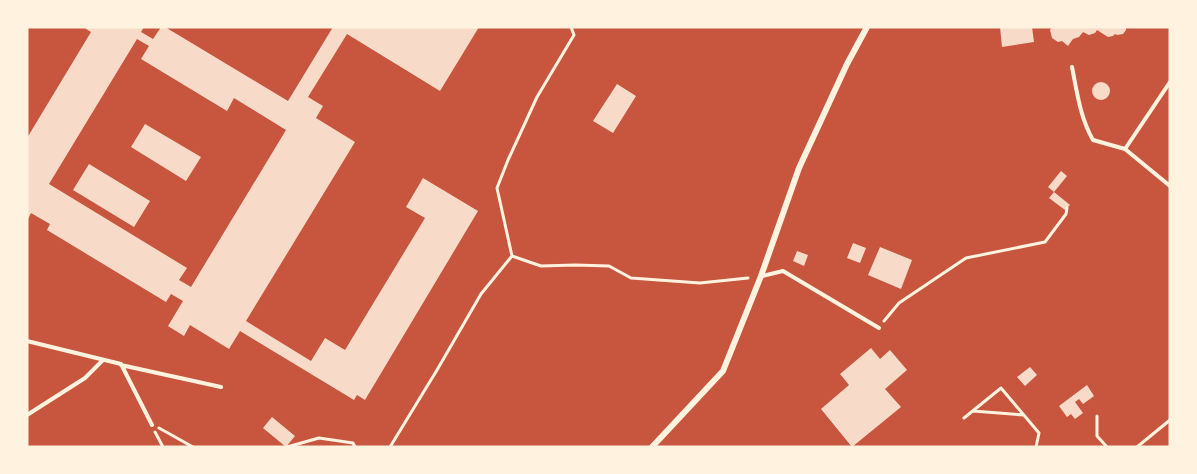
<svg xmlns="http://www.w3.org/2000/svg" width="1197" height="474" font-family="'Sofia Sans Condensed',sans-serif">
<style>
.building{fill:#f7dbc8;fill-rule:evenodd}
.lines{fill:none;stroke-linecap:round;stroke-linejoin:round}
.path{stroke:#fff3e0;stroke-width:3}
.service{stroke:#fff3e0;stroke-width:4}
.minor{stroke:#fff3e0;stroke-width:6}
</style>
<rect width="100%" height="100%" fill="#c8553d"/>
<path class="building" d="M 83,27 L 144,27 L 141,32 L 153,39 L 161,27 L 165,27 L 288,101 L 333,27 L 479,27 L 440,91 L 347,34 L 308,97 L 323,106 L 316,118 L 355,142 L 246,321 L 311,361 L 325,338 L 345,350 L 425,218 L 406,207 L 423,178 L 478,211 L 365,400 L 357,395 L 354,400 L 240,331 L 229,349 L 190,325 L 184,336 L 168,326 L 183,301 L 171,294 L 166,302 L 47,230 L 50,224 L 31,213 L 27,221 L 27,138 L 91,32 ZM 137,39 L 149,46 L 141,59 L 227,111 L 234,98 L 286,130 L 191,287 L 179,280 L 187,268 L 49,184 Z
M 1000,27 L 1032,27 L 1034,42 L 1002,47 Z
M 1052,27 L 1126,27 L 1126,30 L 1123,34 L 1117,35 L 1115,34 L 1113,36 L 1108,37 L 1097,30 L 1095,33 L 1089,35 L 1083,32 L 1079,37 L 1073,39 L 1068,46 L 1062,41 L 1058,42 L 1052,38 L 1050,30 Z
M1092 91a9 9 0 1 1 18 0a9 9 0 1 1-18 0Z
M 617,84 L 636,96 L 613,133 L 593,121 Z
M 145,124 L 201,157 L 186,181 L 131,147 Z
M 89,164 L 150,201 L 134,227 L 73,190 Z
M 1061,171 L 1067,176 L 1054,192 L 1048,187 Z
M 1054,192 L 1070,205 L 1065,210 L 1049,198 Z
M 853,243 L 866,248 L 860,263 L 847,258 Z
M 880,247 L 912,260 L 901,289 L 868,275 Z
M 797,251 L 808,255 L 804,266 L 793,261 Z
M 871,348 L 880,359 L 890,350 L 907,370 L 885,389 L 901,407 L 852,447 L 821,409 L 849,385 L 840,374 Z
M 1030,367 L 1037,375 L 1025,386 L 1017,377 Z
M 1087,385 L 1094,396 L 1083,404 L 1079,399 L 1075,402 L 1083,413 L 1075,419 L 1071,414 L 1067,417 L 1059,406 Z
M 272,417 L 295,436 L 286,447 L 263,428 Z"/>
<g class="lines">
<path class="path" d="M 512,256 L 541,266 L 575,265 L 609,266 L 631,278 L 700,283 L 748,278
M 884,321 L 899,303 L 966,258 L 1045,242 L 1066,214 L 1067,208
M 973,411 L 1024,415
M 1097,416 L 1097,436 L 1107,447
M 964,418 L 1001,388 L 1039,433 L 1036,447
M 159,428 L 193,447
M 155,432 L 163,447
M 287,447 L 319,438 L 353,443 L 355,447
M 390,447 L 437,370 L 481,294 L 512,256 L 497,188 L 508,160 L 537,97 L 574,35 L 571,27
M 1137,447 L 1170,420"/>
<path class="service" d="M 1072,67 C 1077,92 1080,117 1093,140 L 1125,149
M 1170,82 L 1125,149 L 1170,186
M 762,276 L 783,271 L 879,328
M 27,341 L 121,364 L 152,425
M 121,365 L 221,387
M 27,415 L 85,378 L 103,360"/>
<path class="minor" d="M 652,447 L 723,371 L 761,276 L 799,168 L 847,64 L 867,27"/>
</g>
<rect width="1197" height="474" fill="none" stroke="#fff3e0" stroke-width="57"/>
</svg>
